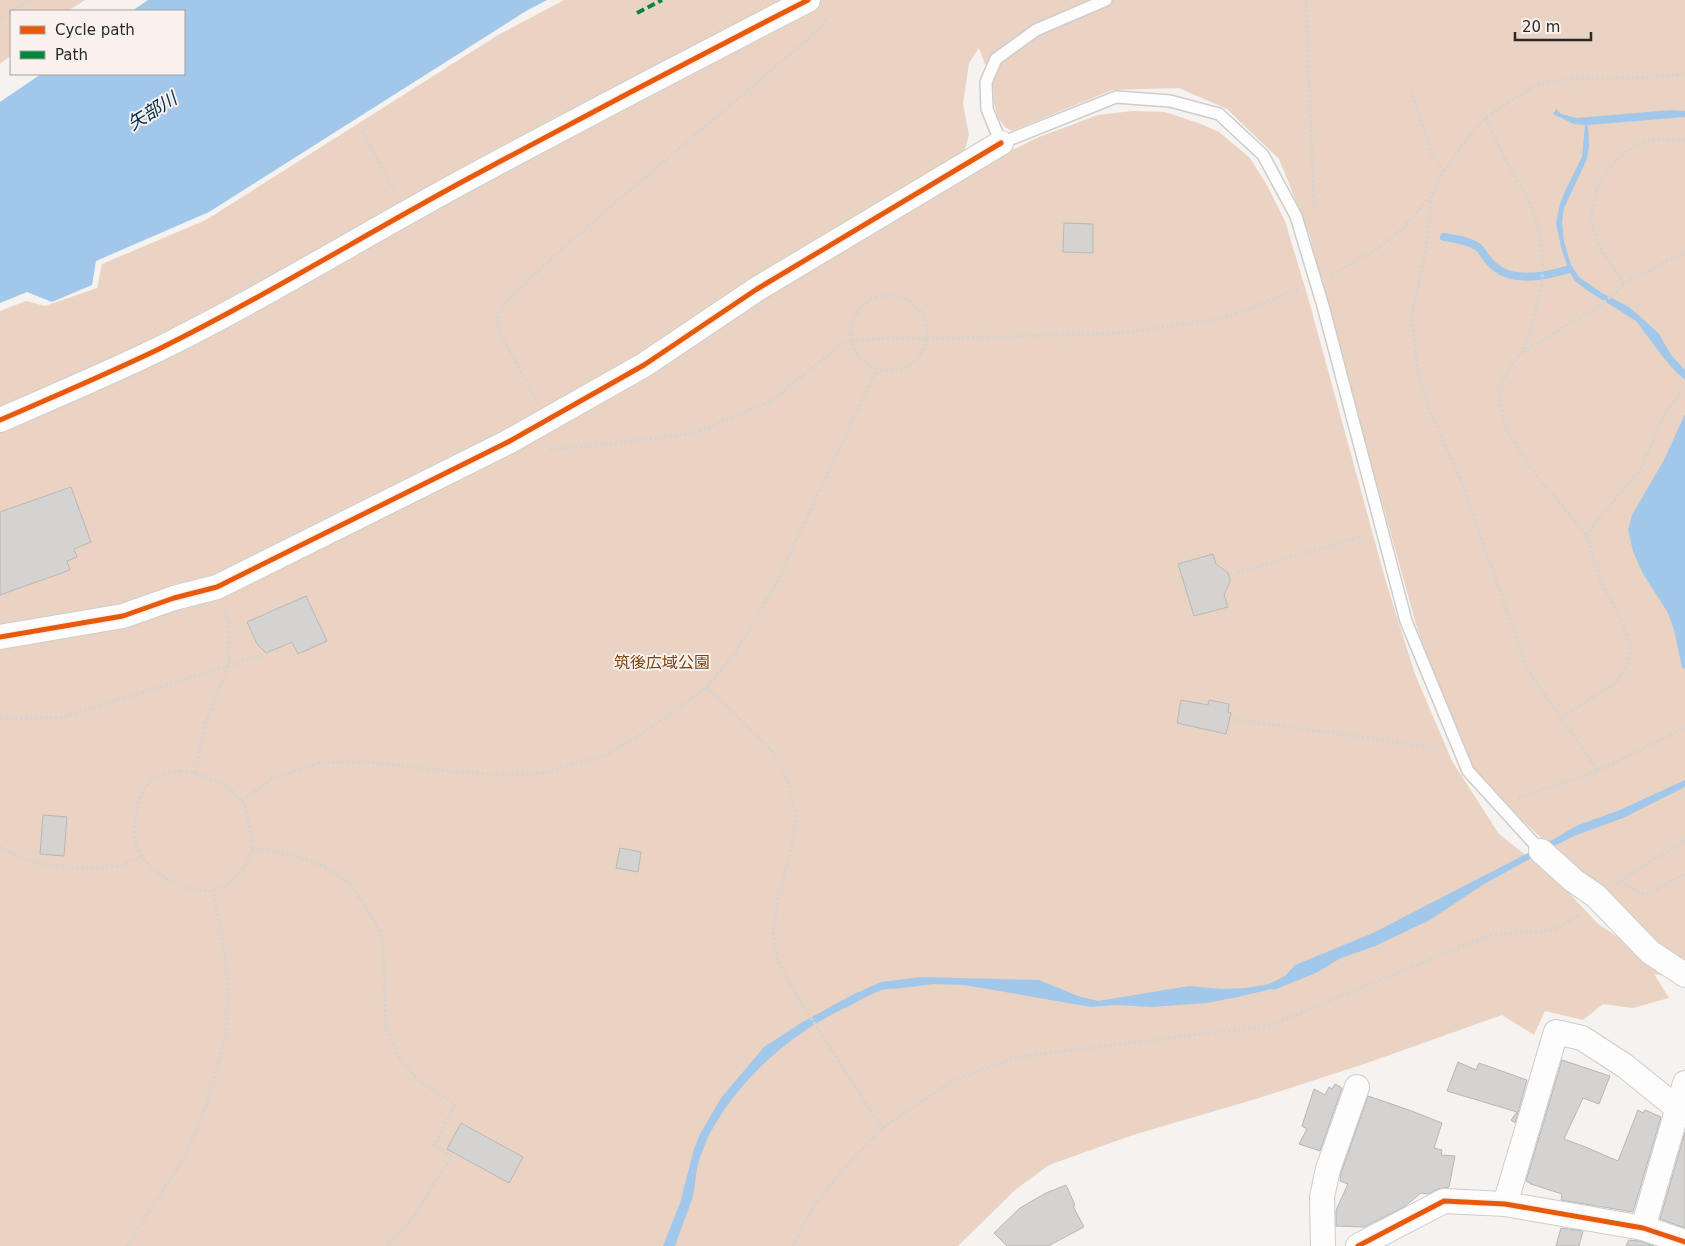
<svg xmlns="http://www.w3.org/2000/svg" width="1685" height="1246" font-family="'DejaVu Sans','Noto Sans JP',sans-serif">
<style>
.green{fill:#ead3c3}
.water{fill:#a1c7ea}
.lines{fill:none;stroke-linecap:round;stroke-linejoin:round}
.stream{stroke:#a1c7ea;stroke-width:8}
.building{fill:#d5d3d1;stroke:#b9b7b5}
.lane-casing{stroke:#cfcdcb;stroke-width:14}
.street-casing{stroke:#cfcdcb;stroke-width:26}
.path{stroke:#d5d4d3;stroke-width:3;stroke-dasharray:2.5 2.5;stroke-linecap:butt}
.lane{stroke:#fefdfd;stroke-width:11}
.street{stroke:#fefdfd;stroke-width:24}
.quiet{stroke:#00873e;stroke-width:4;stroke-dasharray:8 4;stroke-linecap:butt}
.cycleway-casing{stroke:#f8f1ed;stroke-width:8}
.cycleway{stroke:#e8590c;stroke-width:5}
.labels{text-anchor:middle;dominant-baseline:central;stroke-width:4;stroke-linejoin:round;paint-order:stroke}
.park-label{font-size:16px;fill:#7d430f;stroke:#f8f1ed}
.water-label{font-size:18px;font-style:italic;fill:#002b4c;stroke:#f8f1ed}
</style>
<rect width="100%" height="100%" fill="#f5f2f0"/>
<path class="green" d="M 0,0 L 85,0 L 68,11 L 11,11 L 11,55 L 0,64 Z
M 564,0 L 1685,0 L 1685,972 L 1521,819 L 1476,772 L 1449,719 L 1416,624 L 1322,287 L 1310,236 L 1279,159 L 1227,109 L 1179,88 L 1112,90 L 1012,131 L 1005,127 L 998,118 L 994,104 L 993,85 L 979,48 L 969,63 L 963,104 L 969,135 L 964,153 L 974,169 L 1039,137 L 1098,115 L 1132,111 L 1165,112 L 1201,124 L 1219,132 L 1250,158 L 1268,187 L 1285,221 L 1309,301 L 1386,582 L 1415,674 L 1452,761 L 1499,834 L 1559,882 L 1598,924 L 1681,979 L 1654,974 L 1669,998 L 1633,1008 L 1603,1004 L 1583,1020 L 1545,1011 L 1534,1035 L 1502,1015 L 1367,1063 L 1259,1098 L 1133,1135 L 1049,1165 L 1015,1190 L 958,1246 L 0,1246 L 0,311 L 26,301 L 45,306 L 97,288 L 102,264 L 206,220 L 498,35 Z"/>
<path class="water" d="M 148,0 L 547,0 L 526,11 L 209,212 L 96,261 L 92,285 L 52,302 L 27,292 L 0,303 L 0,102 L 41,74 L 184,74 L 184,11 L 132,11 Z
M 1556,109 L 1561,114 L 1577,118 L 1671,110 L 1685,111 L 1685,117 L 1588,125 L 1589,145 L 1587,159 L 1564,208 L 1562,223 L 1564,241 L 1571,265 L 1579,277 L 1602,293 L 1629,307 L 1644,320 L 1659,334 L 1671,355 L 1685,370 L 1685,380 L 1676,372 L 1663,357 L 1636,321 L 1588,291 L 1575,281 L 1570,273 L 1562,251 L 1556,223 L 1560,204 L 1566,189 L 1582,157 L 1585,125 L 1574,124 L 1553,114 Z
M 1685,414 L 1685,669 L 1682,667 L 1674,630 L 1668,613 L 1642,572 L 1633,551 L 1628,530 L 1632,515 L 1664,460 Z
M 1685,780 L 1685,787 L 1623,818 L 1574,836 L 1550,848 L 1484,884 L 1430,920 L 1375,946 L 1339,959 L 1318,972 L 1274,990 L 1271,989 L 1238,997 L 1207,1003 L 1152,1007 L 1117,1005 L 1091,1007 L 964,985 L 934,984 L 893,989 C 883,986 857,1002 847,1007 C 789,1034 738,1080 708,1137 C 704,1147 699,1159 697,1169 C 695,1179 695,1190 692,1199 C 687,1215 680,1230 675,1246 L 663,1246 L 680,1203 L 694,1149 L 700,1134 L 721,1098 L 764,1047 L 801,1023 L 852,995 L 881,982 L 922,977 L 1039,980 L 1078,996 L 1098,1001 L 1189,986 L 1221,989 L 1246,988 L 1269,984 L 1285,976 L 1295,965 L 1373,933 L 1549,842 L 1576,826 L 1620,810 Z"/>
<g class="lines">
<path class="stream" d="M 1444,237 C 1455,239 1473,241 1480,249 C 1485,255 1488,262 1495,267 C 1514,283 1547,276 1569,269"/>
</g>
<path class="building" d="M 1064,223 L 1093,224 L 1093,253 L 1063,252 Z
M 71,487 L 91,542 L 74,549 L 77,557 L 67,561 L 70,570 L 0,595 L 0,512 Z
M 1213,554 L 1216,564 L 1228,573 L 1230,578 L 1230,582 L 1224,595 L 1228,607 L 1194,616 L 1178,564 Z
M 306,596 L 327,641 L 298,654 L 292,642 L 266,653 L 257,644 L 247,622 Z
M 1181,700 L 1208,705 L 1209,700 L 1229,704 L 1228,712 L 1231,713 L 1226,734 L 1177,723 Z
M 43,815 L 67,817 L 64,856 L 40,854 Z
M 620,848 L 641,852 L 638,872 L 616,868 Z
M 1562,1060 L 1610,1076 L 1599,1104 L 1583,1098 L 1564,1139 L 1583,1146 L 1618,1161 L 1638,1110 L 1643,1113 L 1645,1110 L 1661,1117 L 1633,1212 L 1561,1200 L 1562,1194 L 1531,1184 L 1526,1181 Z
M 1458,1062 L 1476,1070 L 1479,1063 L 1527,1080 L 1515,1123 L 1511,1120 L 1517,1112 L 1447,1091 Z
M 1335,1084 L 1342,1088 L 1320,1151 L 1299,1144 L 1307,1129 L 1302,1126 L 1314,1089 L 1325,1095 L 1329,1087 L 1332,1089 Z
M 1368,1096 L 1409,1110 L 1442,1123 L 1434,1148 L 1442,1150 L 1441,1155 L 1455,1156 L 1449,1187 L 1438,1189 L 1428,1194 L 1421,1193 L 1404,1207 L 1364,1227 L 1336,1226 L 1336,1210 L 1348,1184 L 1340,1181 L 1341,1173 Z
M 461,1123 L 523,1157 L 509,1183 L 447,1149 Z
M 1685,1132 L 1685,1228 L 1660,1219 Z
M 1066,1185 L 1075,1205 L 1073,1206 L 1084,1227 L 1048,1246 L 1007,1246 L 994,1233 L 1020,1208 L 1046,1193 Z
M 1561,1228 L 1583,1231 L 1579,1246 L 1556,1246 Z
M 1629,1240 L 1640,1241 L 1654,1246 L 1626,1246 Z"/>
<g class="lines">
<g class="lane-casing">
<path id="lane" d="M 1106,0 L 1036,30 L 996,59 L 986,82 L 987,109 L 1001,143 L 1116,97 L 1170,101 L 1219,114 L 1263,155 L 1296,216 L 1323,306 L 1406,621 L 1468,771 L 1541,851"/>
</g>
<g class="street-casing">
<path id="street" d="M 0,420 C 53,397 107,374 159,349 C 262,298 359,238 460,183 C 575,121 691,60 808,0
M 0,637 L 123,616 L 174,598 L 217,587 L 508,442 L 644,365 L 757,289 L 1001,143
M 1541,851 L 1573,880 L 1596,896 L 1650,952 L 1685,975
M 1505,1204 L 1556,1032 L 1582,1038 L 1625,1066 L 1677,1108
M 1643,1228 L 1685,1083
M 1323,1246 L 1322,1197 L 1328,1169 L 1357,1087
M 1358,1246 L 1444,1201 L 1505,1204 L 1643,1228 L 1685,1242"/>
</g>
<path class="path" d="M 1306,0 L 1314,209
M 13,11 L 29,0
M 0,19 L 11,12
M 1411,91 L 1432,155 L 1444,171
M 1486,117 L 1506,161 L 1528,198 L 1540,231 L 1543,266 L 1541,289 L 1529,337 L 1522,352 L 1510,367 L 1502,381 L 1499,397 L 1506,430 L 1532,470 L 1587,536 L 1600,580 L 1623,623 L 1631,649 L 1627,666 L 1617,682 L 1562,717
M 362,131 L 395,191
M 1431,196 L 1426,248 L 1412,315 L 1417,366 L 1428,407 L 1463,485 L 1527,669 L 1598,771
M 1332,275 L 1378,248 L 1402,229 L 1432,195 L 1444,171 L 1463,144 L 1486,117 L 1534,86 L 1562,79 L 1656,77 L 1685,74
M 1624,283 C 1612,265 1594,245 1592,222 C 1591,210 1597,184 1604,174 C 1614,161 1631,146 1647,141 C 1658,137 1674,140 1685,141
M851 333a38 38 0 1 1 76 0a38 38 0 1 1-76 0Z
M 1523,352 L 1597,307 L 1616,293 L 1624,283 L 1685,252
M 536,399 L 502,337 L 497,316 L 506,301 L 573,239 L 822,27 L 827,17
M 550,449 L 580,447 L 695,433 L 773,400 L 841,344 L 852,341 L 889,338 L 927,339 L 1121,333 L 1225,318 L 1298,289
M 1587,536 L 1598,519 L 1642,467 L 1665,413 L 1685,386
M 1237,573 L 1364,536
M 707,687 L 773,752 L 789,784 L 796,817 L 790,856 L 779,892 L 773,931 L 778,961 L 800,1001 L 882,1128
M 0,719 L 62,717 L 280,650
M 1233,719 L 1437,748
M 181,771 C 201,774 228,783 241,800 C 245,806 247,815 249,822 C 250,830 253,840 252,848 C 250,861 239,875 229,883 C 200,905 151,876 137,848 C 133,841 134,829 135,821 C 137,803 142,782 162,775 C 168,772 175,772 181,771 Z
M 195,773 L 205,725 L 229,664 L 229,625 L 224,610
M 1518,798 L 1598,771 L 1685,728
M 242,801 L 273,778 L 319,763 L 367,762 L 448,771 L 503,775 L 544,773 L 603,756 L 642,734 L 707,687 L 735,653 L 776,584 L 877,368
M 0,847 L 31,862 L 84,869 L 118,866 L 142,857
M 252,848 L 283,853 L 307,860 L 331,870 L 351,885 L 376,923 L 383,944 L 386,1027 L 399,1057 L 416,1078 L 455,1104 L 434,1146 L 452,1156 L 414,1216 L 387,1246
M 1620,881 L 1640,893 L 1647,894 L 1685,874
M 1616,884 L 1685,840
M 127,1246 L 184,1158 L 206,1106 L 226,1034 L 228,994 L 227,966 L 213,891
M 793,1246 L 813,1208 L 843,1169 L 882,1128 L 952,1081 L 1017,1057 L 1268,1026 L 1490,935 L 1553,930 L 1580,915"/>
<use href="#lane" class="lane"/>
<use href="#street" class="street"/>
<path class="quiet" d="M 637,13 L 662,0"/>
<g class="cycleway-casing">
<path id="cycleway" d="M 0,420 C 53,397 107,374 159,349 C 262,298 359,238 460,183 C 575,121 691,60 808,0
M 0,637 L 123,616 L 174,598 L 217,587 L 508,442 L 644,365 L 757,289 L 1001,143
M 1358,1246 L 1444,1201 L 1505,1204 L 1643,1228 L 1685,1242"/>
</g>
<use href="#cycleway" class="cycleway"/>
</g>
<g class="labels">
<g class="park-label">
<text x="662" y="662">筑後広域公園</text>
</g>
<g class="water-label">
<text transform="translate(152 111) rotate(-32)">矢部川</text>
</g>
</g>
<rect x="10" y="10" width="175" height="65" fill="#f8f1ed" stroke="#a6a19e"/>
<rect x="20" y="26" width="25" height="8" fill="#e8590c" stroke="#a6a19e"/>
<text x="55" y="35" font-size="15" fill="#2c2a28">Cycle path</text>
<rect x="20" y="51" width="25" height="8" fill="#00873e" stroke="#a6a19e"/>
<text x="55" y="60" font-size="15" fill="#2c2a28">Path</text>
<path d="M1515 32v8h76v-8" fill="none" stroke="#2c2a28" stroke-width="2.5"/>
<text x="1522" y="32" font-size="15" fill="#2c2a28" stroke="#f8f1ed" stroke-width="4" paint-order="stroke">20 m</text>
</svg>
